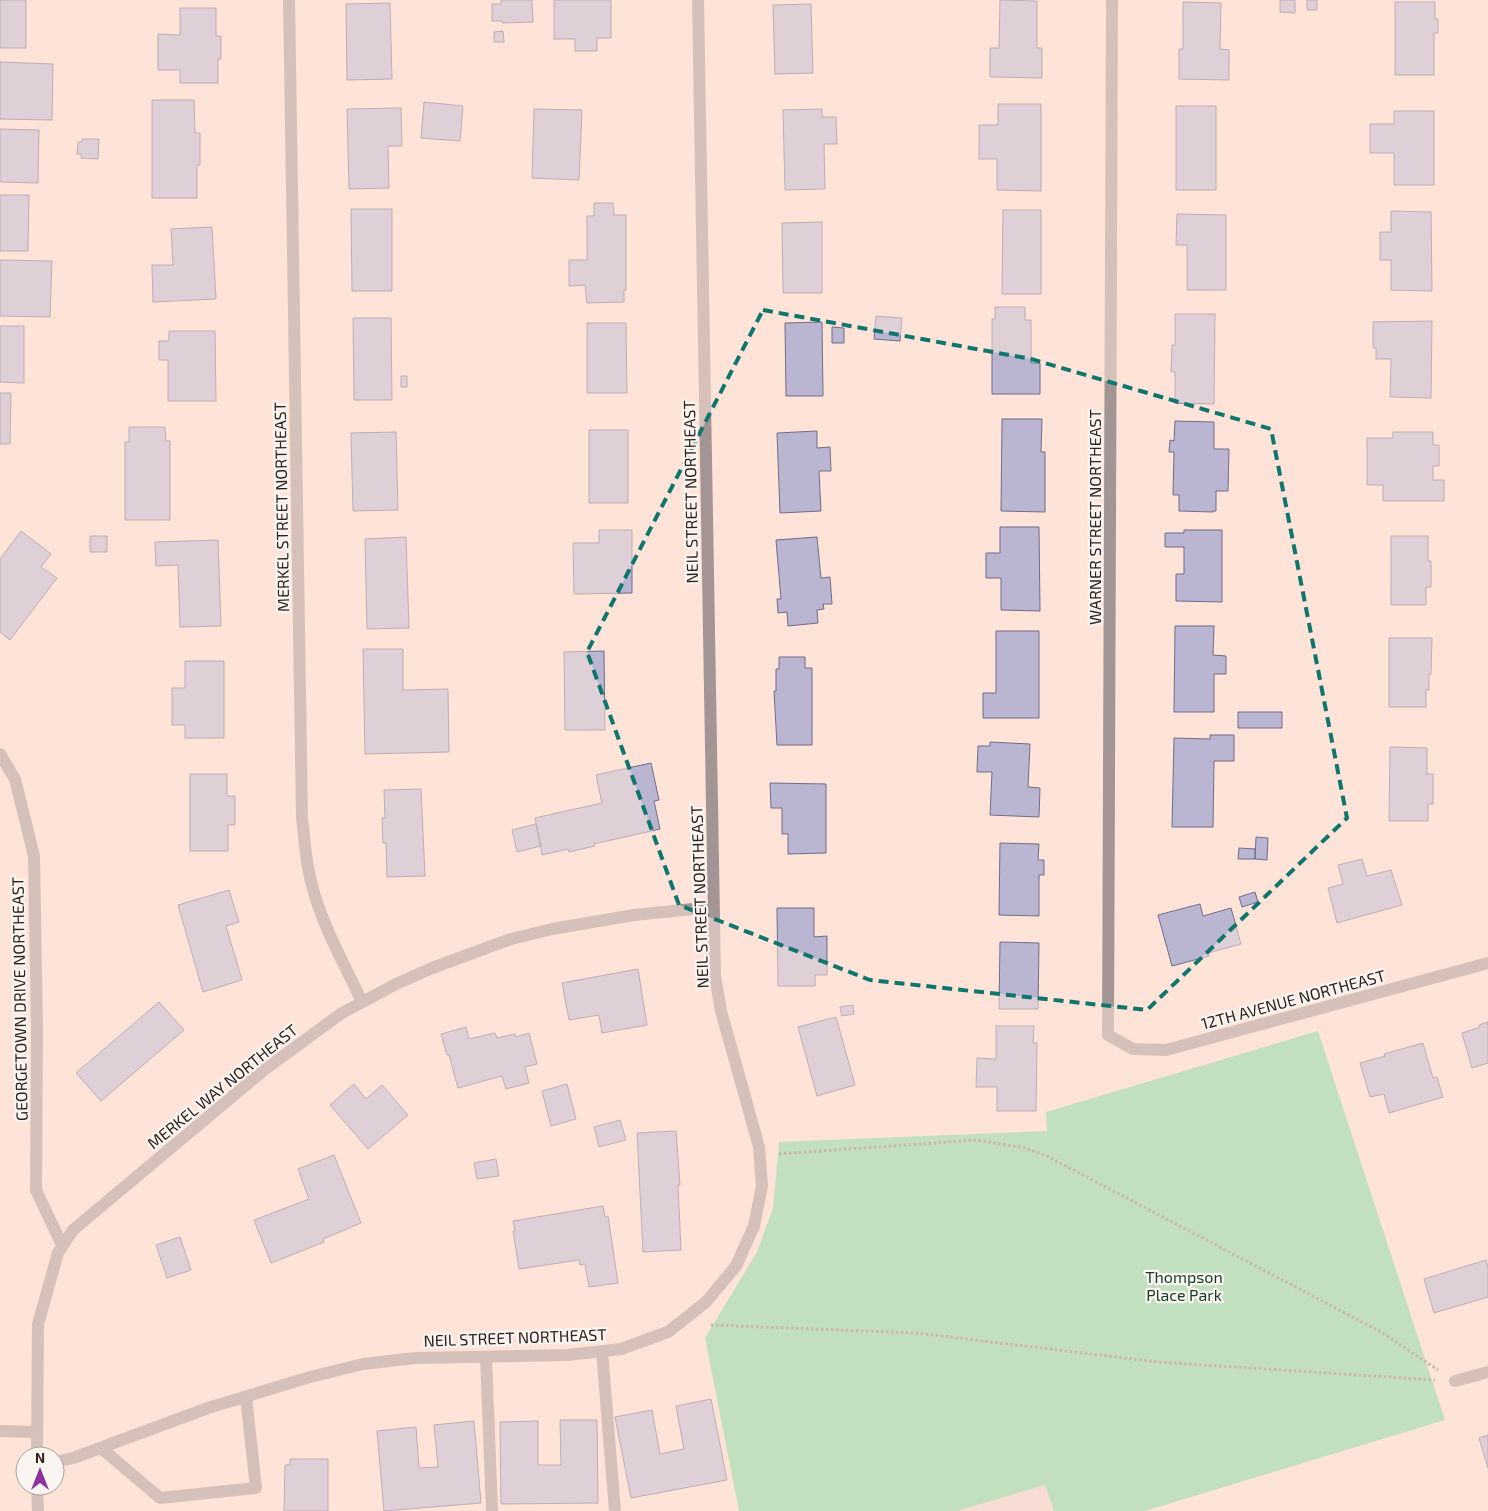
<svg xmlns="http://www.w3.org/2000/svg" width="1488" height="1511" font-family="'Exo 2',sans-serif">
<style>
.commercial{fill:#efd5cf}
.green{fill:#7bdca2}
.building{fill:#bab6d2;stroke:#716d87}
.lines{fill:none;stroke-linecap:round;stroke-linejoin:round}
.path{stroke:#927f77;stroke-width:3;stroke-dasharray:2.5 2.5;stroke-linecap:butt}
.service{stroke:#a49595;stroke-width:12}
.minor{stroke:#a49595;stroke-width:12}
.marked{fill:none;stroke:#0f766e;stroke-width:4;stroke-dasharray:10 6;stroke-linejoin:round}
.labels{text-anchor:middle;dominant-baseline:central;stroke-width:4.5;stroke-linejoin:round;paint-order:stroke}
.street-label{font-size:16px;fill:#2c211b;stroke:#fbf5f2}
.park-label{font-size:16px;fill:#133c26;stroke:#fbf5f2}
</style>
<rect width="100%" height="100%" fill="#fde3d8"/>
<path class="commercial" d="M 1045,1484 L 1054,1511 L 957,1511 Z"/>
<path class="green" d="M 1318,1031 L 1445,1420 L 1145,1511 L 1054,1511 L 1045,1485 L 957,1511 L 739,1511 L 705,1338 L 757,1252 L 773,1208 L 779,1142 L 1047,1131 L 1046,1112 Z"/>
<path class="building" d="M 0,0 L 26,0 L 26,48 L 0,48 Z
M 501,0 L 532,0 L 533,22 L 502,23 L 502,21 L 492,21 L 492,4 L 501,4 Z
M 554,0 L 611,0 L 611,38 L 597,38 L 597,51 L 575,51 L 575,39 L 554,39 Z
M 1000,0 L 1037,1 L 1037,48 L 1042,48 L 1042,78 L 990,77 L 990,48 L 999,48 Z
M 1280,0 L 1295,0 L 1295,13 L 1280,12 Z
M 1307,0 L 1317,0 L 1317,10 L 1307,10 Z
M 1183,2 L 1221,3 L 1220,49 L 1229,50 L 1229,80 L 1179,79 L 1179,49 L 1183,49 Z
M 1395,2 L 1435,2 L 1435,19 L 1438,19 L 1438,33 L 1434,33 L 1434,75 L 1395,75 Z
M 390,3 L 392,79 L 347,80 L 346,4 Z
M 811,4 L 813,73 L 775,74 L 773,5 Z
M 180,8 L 216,8 L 216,36 L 221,36 L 221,59 L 218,59 L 218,83 L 180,83 L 180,70 L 158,70 L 158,34 L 180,35 Z
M 503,31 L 504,42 L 494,42 L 494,32 Z
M 0,62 L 53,64 L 52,120 L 0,119 Z
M 152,100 L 194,100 L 195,133 L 200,133 L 200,165 L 197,165 L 197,198 L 152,198 Z
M 424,102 L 463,106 L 460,141 L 421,138 Z
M 998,104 L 1041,104 L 1041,191 L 997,190 L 997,159 L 979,159 L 979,125 L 998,125 Z
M 1176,106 L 1216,106 L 1216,190 L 1176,190 Z
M 401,108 L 402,146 L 388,146 L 389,188 L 349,189 L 347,109 Z
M 534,109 L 582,110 L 579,180 L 532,178 Z
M 822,109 L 822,117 L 836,117 L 837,144 L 824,144 L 825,189 L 785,190 L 783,110 Z
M 1394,111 L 1434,111 L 1434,185 L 1394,185 L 1394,153 L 1370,153 L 1370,124 L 1394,124 Z
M 0,129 L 39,130 L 38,183 L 0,182 Z
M 82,139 L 99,139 L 98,159 L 81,158 L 81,154 L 77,154 L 78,142 L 82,142 Z
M 0,195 L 29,195 L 28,251 L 0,251 Z
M 594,203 L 613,203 L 614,215 L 626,215 L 626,290 L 624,290 L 624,302 L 587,303 L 585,285 L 569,286 L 569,260 L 587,260 L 587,216 L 594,216 Z
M 351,209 L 392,209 L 392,291 L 352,291 Z
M 1003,210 L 1041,210 L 1041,294 L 1002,294 Z
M 1391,211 L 1431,212 L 1432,291 L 1391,290 L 1391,260 L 1380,260 L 1380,232 L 1391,232 Z
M 1177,214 L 1226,215 L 1226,290 L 1187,290 L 1187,245 L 1176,245 Z
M 822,222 L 822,293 L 783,293 L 782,223 Z
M 212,227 L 216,299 L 153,302 L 152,265 L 173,265 L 171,229 Z
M 0,260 L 52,261 L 50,317 L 0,316 Z
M 995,307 L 1025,307 L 1025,320 L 1031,320 L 1031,363 L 1040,363 L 1040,394 L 992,394 L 992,319 L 995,319 Z
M 1175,314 L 1215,314 L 1214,404 L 1175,403 L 1175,372 L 1171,372 L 1172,345 L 1175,345 Z
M 876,316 L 902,318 L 900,341 L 874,339 Z
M 353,318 L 391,318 L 392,400 L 354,400 Z
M 1432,321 L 1431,398 L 1390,397 L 1391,359 L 1376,359 L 1376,348 L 1373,348 L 1373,322 Z
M 822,322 L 823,396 L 786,396 L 785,323 Z
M 587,323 L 626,323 L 627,393 L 587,393 Z
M 0,326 L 24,326 L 24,383 L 0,382 Z
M 832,327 L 844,328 L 844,343 L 832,343 Z
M 169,331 L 215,331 L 216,401 L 168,401 L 168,360 L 159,360 L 159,341 L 169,341 Z
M 401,376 L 407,376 L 407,387 L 401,387 Z
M 0,393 L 11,393 L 10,444 L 0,444 Z
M 1002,419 L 1042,419 L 1041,452 L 1045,452 L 1045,512 L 1001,511 Z
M 1175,421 L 1214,422 L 1214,449 L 1229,449 L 1228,491 L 1216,491 L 1216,511 L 1213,511 L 1213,512 L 1179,511 L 1179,495 L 1173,495 L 1174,452 L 1169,452 L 1170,440 L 1174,441 Z
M 129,427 L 165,427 L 166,441 L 170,441 L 170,520 L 125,520 L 125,442 L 129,442 Z
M 589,430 L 628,430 L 628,503 L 589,503 Z
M 817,431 L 817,448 L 830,447 L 831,471 L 819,471 L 821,511 L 780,513 L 777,433 Z
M 396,432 L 398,510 L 353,511 L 351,433 Z
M 1393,432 L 1433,432 L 1433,445 L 1439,445 L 1439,466 L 1433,466 L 1433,480 L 1444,480 L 1444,501 L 1383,501 L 1383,485 L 1367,485 L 1367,438 L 1393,438 Z
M 1000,527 L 1039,527 L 1040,611 L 1001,610 L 1001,578 L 986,578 L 986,553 L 1000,553 Z
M 599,530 L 632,530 L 632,593 L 574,594 L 573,543 L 599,543 Z
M 1184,530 L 1222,530 L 1222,602 L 1176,601 L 1176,574 L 1184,574 L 1184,547 L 1165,547 L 1165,533 L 1184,533 Z
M 21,531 L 51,554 L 41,567 L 57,578 L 10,640 L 0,632 L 0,559 Z
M 90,536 L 107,536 L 107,552 L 90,552 Z
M 1391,536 L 1428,536 L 1428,561 L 1431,561 L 1431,587 L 1426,587 L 1426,605 L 1391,605 Z
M 406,537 L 409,628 L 367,629 L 365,539 Z
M 817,537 L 821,578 L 830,577 L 832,604 L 823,604 L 824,609 L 817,610 L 818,623 L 788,626 L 787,612 L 778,613 L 777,599 L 781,599 L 776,540 Z
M 218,540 L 221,626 L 180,627 L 178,565 L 156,566 L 155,542 Z
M 1175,626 L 1214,626 L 1213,655 L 1226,656 L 1226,674 L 1214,674 L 1214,712 L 1174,712 Z
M 996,631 L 1039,631 L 1039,718 L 983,718 L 983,693 L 996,693 Z
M 1389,638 L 1432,638 L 1431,674 L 1429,674 L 1429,690 L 1426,690 L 1426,707 L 1389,707 Z
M 363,649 L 403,649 L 403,690 L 448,689 L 449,752 L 365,754 Z
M 604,651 L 605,730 L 565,730 L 564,652 Z
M 779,657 L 805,657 L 805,668 L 812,668 L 812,745 L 777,745 L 774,691 L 776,691 L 776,669 L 779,669 Z
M 185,661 L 224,661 L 224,738 L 185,738 L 185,725 L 172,725 L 172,688 L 185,688 Z
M 1238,712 L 1282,712 L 1282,728 L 1238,728 Z
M 1210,735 L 1234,735 L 1234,761 L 1214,761 L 1213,827 L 1172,827 L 1174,738 L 1210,739 Z
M 990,742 L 1030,744 L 1028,787 L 1040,788 L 1039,817 L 990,815 L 992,772 L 977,772 L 978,746 L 990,746 Z
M 1390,747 L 1427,748 L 1427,774 L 1433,774 L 1433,804 L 1428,804 L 1428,821 L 1389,821 Z
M 651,763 L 659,800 L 654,801 L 660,829 L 594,844 L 595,846 L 569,852 L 568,849 L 542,855 L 535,818 L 602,803 L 596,775 Z
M 190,774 L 227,774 L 227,796 L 235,796 L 235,825 L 228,825 L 228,851 L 190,851 Z
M 770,783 L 826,784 L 826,853 L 788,854 L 788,834 L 782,834 L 782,808 L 771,808 Z
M 421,789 L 425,876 L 387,877 L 386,843 L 383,843 L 382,818 L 385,818 L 384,790 Z
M 536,824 L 541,846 L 517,852 L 512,830 Z
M 1256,837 L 1268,838 L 1267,860 L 1255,859 Z
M 1000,843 L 1039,844 L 1038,860 L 1044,860 L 1044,875 L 1039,875 L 1039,916 L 999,915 Z
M 1239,848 L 1255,849 L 1255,859 L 1238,859 Z
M 1362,859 L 1367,876 L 1391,870 L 1402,905 L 1337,923 L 1328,888 L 1343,884 L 1338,865 Z
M 229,890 L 239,922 L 226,926 L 242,980 L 203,992 L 178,905 Z
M 1255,892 L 1258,902 L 1242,907 L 1239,897 Z
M 1200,904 L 1203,916 L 1231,908 L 1241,944 L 1208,953 L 1209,956 L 1172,966 L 1158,915 Z
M 777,908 L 814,908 L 814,937 L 827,936 L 827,975 L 815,975 L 815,986 L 778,986 Z
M 1000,942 L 1039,943 L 1038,1009 L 999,1009 Z
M 638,969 L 647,1025 L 602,1033 L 599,1015 L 569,1020 L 562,983 Z
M 159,1002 L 184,1030 L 101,1101 L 76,1073 Z
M 853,1005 L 854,1014 L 842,1016 L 840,1007 Z
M 836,1017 L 855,1085 L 817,1096 L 798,1027 Z
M 1488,1022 L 1488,1063 L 1472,1068 L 1462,1033 L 1480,1027 L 1479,1025 Z
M 996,1026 L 1034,1026 L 1033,1043 L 1037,1043 L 1036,1111 L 997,1111 L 997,1087 L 976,1087 L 977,1058 L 996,1059 Z
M 466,1027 L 469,1039 L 495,1033 L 497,1038 L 515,1034 L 516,1037 L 529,1033 L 537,1064 L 525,1067 L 529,1083 L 506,1089 L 502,1076 L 458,1088 L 449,1055 L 447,1055 L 441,1034 Z
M 1423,1043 L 1433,1078 L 1437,1077 L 1443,1097 L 1389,1113 L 1384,1094 L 1370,1097 L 1360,1063 L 1385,1056 L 1384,1054 Z
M 354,1084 L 366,1099 L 382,1085 L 408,1115 L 368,1149 L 330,1105 Z
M 567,1084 L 576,1119 L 551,1126 L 542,1091 Z
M 620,1120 L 626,1140 L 599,1147 L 594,1127 Z
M 676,1131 L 680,1185 L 678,1185 L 681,1250 L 643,1252 L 637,1133 Z
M 334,1155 L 361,1223 L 323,1239 L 324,1242 L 271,1263 L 254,1220 L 309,1199 L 298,1169 Z
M 496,1159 L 499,1176 L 477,1179 L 474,1163 Z
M 603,1206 L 605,1217 L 608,1216 L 618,1283 L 589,1287 L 585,1264 L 580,1265 L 579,1260 L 519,1269 L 513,1231 L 515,1231 L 513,1221 Z
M 180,1237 L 191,1270 L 167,1278 L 156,1245 Z
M 1486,1260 L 1488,1268 L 1488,1297 L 1434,1313 L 1424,1279 Z
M 711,1399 L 727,1480 L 631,1498 L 615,1417 L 652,1410 L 660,1454 L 684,1449 L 676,1406 Z
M 560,1420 L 597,1420 L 598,1503 L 501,1504 L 500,1422 L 538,1421 L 538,1465 L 561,1465 Z
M 474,1421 L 481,1503 L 384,1511 L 377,1431 L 416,1427 L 419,1468 L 438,1467 L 434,1425 Z
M 1488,1435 L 1488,1468 L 1479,1438 Z
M 290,1459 L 328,1459 L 328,1511 L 284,1511 L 285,1465 L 290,1465 Z"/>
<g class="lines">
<path class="path" d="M 779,1154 L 977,1140 L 1025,1148 L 1047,1156 L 1381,1332 L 1438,1370
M 711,1325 L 916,1333 L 1158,1362 L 1435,1380"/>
<path class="service" d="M 602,1351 L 615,1511
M 486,1357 L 492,1511
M 101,1448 L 160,1498 L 256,1488 L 246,1397"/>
<path class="minor" d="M 289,0 L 302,818 C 304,834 305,851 308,867 C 316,915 342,959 362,1002
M 1112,0 L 1108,1035 L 1133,1049 L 1166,1050 L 1488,963
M 0,754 L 15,779 L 34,856 L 37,1028 L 36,1190 L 62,1245
M 1455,1381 L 1488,1372
M 0,1431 L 37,1432
M 37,1456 L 38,1324 L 58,1253 L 73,1230 L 264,1070 L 342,1013 L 396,984 L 432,968 L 511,939 L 552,929 L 634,915 L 713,907
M 55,1462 L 73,1458 L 208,1408 L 310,1377 L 363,1364 L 415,1358 L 568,1355 L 621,1349 L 668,1332 L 706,1302 L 736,1266 L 754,1226 L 762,1186 L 759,1147 L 721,1011 L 715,976 L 698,0
M 37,1486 L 38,1511"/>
</g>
<path d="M0 0H1488V1511H0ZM 763,310 L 1031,359 L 1271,429 L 1347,818 L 1147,1010 L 870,980 L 679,905 L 587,652 Z" fill="#fde3d8" fill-opacity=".55" fill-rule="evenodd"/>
<path class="marked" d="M 763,310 L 1031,359 L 1271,429 L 1347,818 L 1147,1010 L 870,980 L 679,905 L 587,652 Z"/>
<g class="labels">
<g class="street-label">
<text transform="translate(690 492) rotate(-91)">NEIL STREET NORTHEAST</text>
<text transform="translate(281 507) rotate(-91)">MERKEL STREET NORTHEAST</text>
<text transform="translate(1094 517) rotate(-90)">WARNER STREET NORTHEAST</text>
<text transform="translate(699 897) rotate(-92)">NEIL STREET NORTHEAST</text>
<text transform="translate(19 999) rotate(-91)">GEORGETOWN DRIVE NORTHEAST</text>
<text transform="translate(1293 999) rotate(-15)">12TH AVENUE NORTHEAST</text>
<text transform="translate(222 1086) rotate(-39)">MERKEL WAY NORTHEAST</text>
<text transform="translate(515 1337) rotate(-2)">NEIL STREET NORTHEAST</text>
</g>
<g class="park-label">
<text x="1184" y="1276">Thompson<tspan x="1184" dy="18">Place Park</tspan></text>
</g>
</g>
<g transform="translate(40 1471)"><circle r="24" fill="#fbf5f2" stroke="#a8a09c"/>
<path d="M0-4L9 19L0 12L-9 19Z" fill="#8d329e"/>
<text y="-8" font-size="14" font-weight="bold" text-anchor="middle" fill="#2c211b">N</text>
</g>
</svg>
